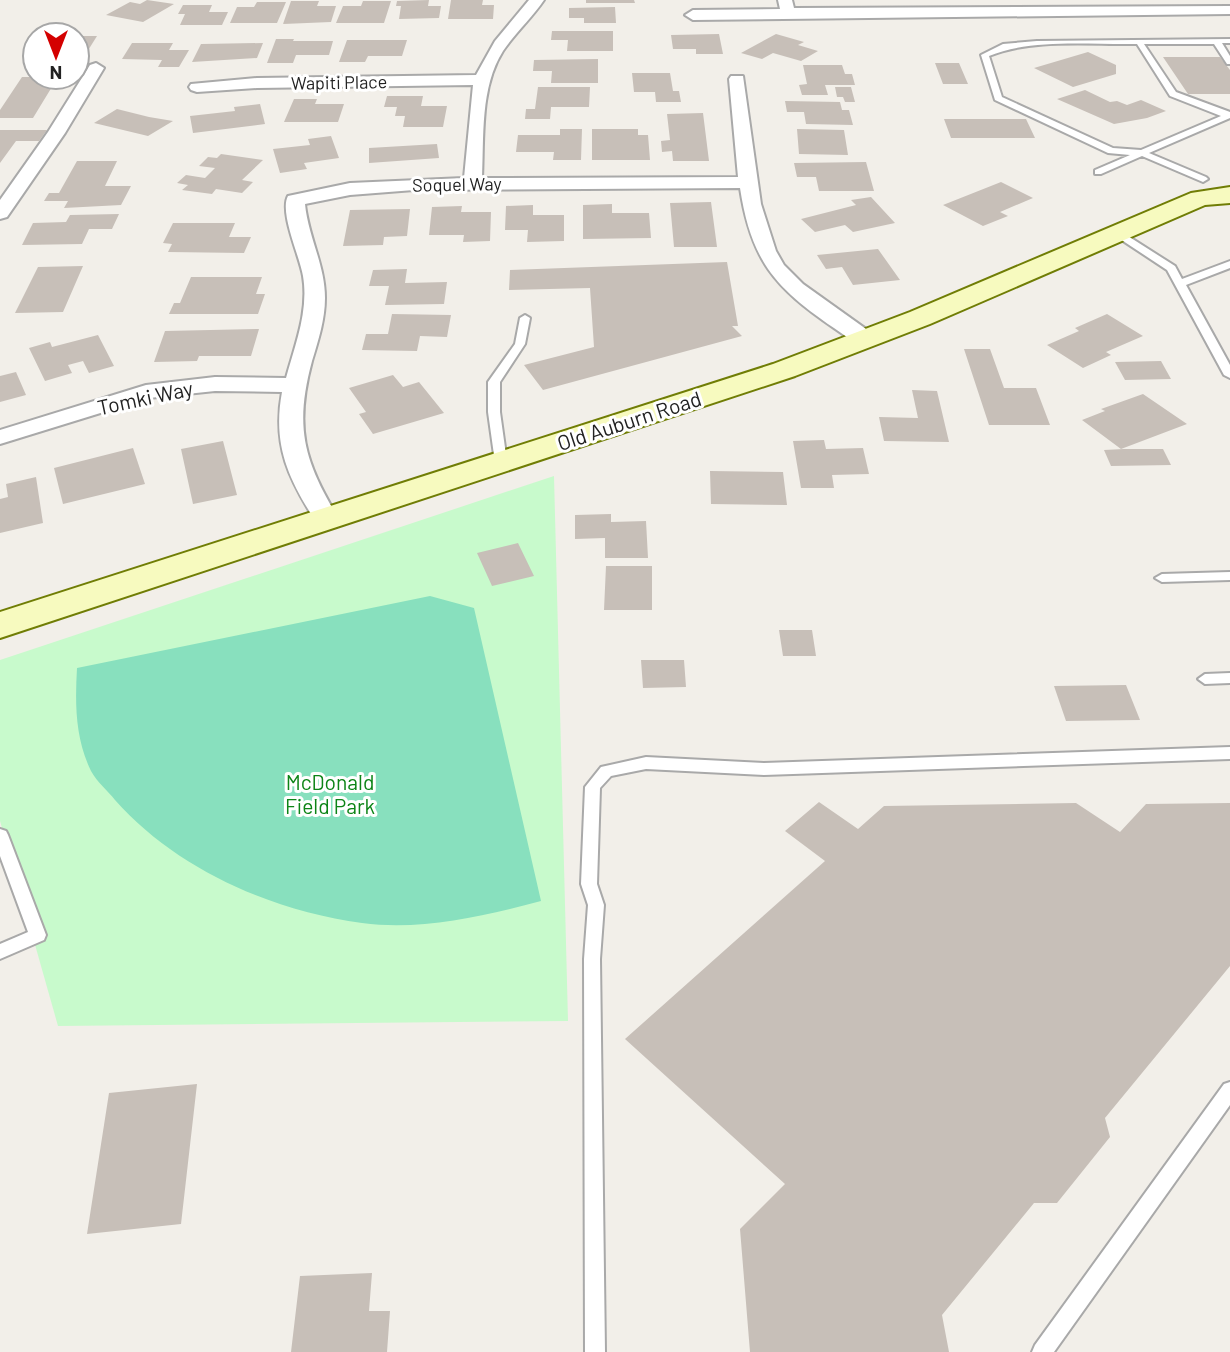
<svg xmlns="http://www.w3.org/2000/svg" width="1230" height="1352" font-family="Barlow,sans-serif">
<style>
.park{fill:#c8facc}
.pitch{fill:#88e0be}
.building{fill:#c7bfb8}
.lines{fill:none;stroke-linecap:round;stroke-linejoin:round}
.service-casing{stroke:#a9a9a9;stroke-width:4}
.minor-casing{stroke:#a9a9a9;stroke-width:4}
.secondary-casing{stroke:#707d05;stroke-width:4}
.service{fill:#fff;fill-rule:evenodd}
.minor{fill:#fff;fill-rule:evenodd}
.secondary{fill:#f7fabf;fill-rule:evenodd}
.labels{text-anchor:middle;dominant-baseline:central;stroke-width:6;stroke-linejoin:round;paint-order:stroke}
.far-street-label{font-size:18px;fill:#222;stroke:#fff}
.street-label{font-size:21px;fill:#222;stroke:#fff}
.park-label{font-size:21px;fill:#0c8416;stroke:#fff}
</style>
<rect width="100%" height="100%" fill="#f2efe9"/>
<path class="park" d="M 554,476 L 568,1021 L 58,1026 L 0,821 L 0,660 Z"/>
<path class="pitch" d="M 430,596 L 474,608 L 541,901 C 484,916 421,931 362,923 C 272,911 176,869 115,800 C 108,791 97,782 91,771 C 75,738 75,704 77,668 Z"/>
<path class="building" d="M 147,0 L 174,4 L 143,22 L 106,15 L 130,2 L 140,4 Z
M 429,0 L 428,6 L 441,6 L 439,18 L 399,19 L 401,6 L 396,6 L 397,1 Z
M 451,0 L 483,0 L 482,5 L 494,5 L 493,19 L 448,19 Z
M 586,0 L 634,0 L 635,3 L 586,3 Z
M 291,1 L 319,1 L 317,6 L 336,6 L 331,22 L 283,24 Z
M 363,1 L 391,1 L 384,23 L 336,23 L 343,6 L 361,6 Z
M 257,2 L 286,2 L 277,23 L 230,23 L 237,7 L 254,7 Z
M 183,5 L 212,5 L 209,12 L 228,12 L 222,25 L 180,25 L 185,14 L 178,14 Z
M 615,7 L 616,23 L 584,23 L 584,18 L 569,18 L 569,8 Z
M 552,31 L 613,31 L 613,51 L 567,51 L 568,40 L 551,40 Z
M 719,34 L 723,54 L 696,54 L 696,49 L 673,49 L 671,35 Z
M 776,34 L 804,42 L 798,45 L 818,51 L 801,61 L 773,53 L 762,59 L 741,53 Z
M 77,36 L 97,36 L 77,68 Z
M 276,39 L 294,39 L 293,41 L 333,41 L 329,55 L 296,55 L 293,63 L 267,63 Z
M 347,40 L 407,40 L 402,56 L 368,56 L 365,62 L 339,62 Z
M 132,43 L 173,43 L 169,50 L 189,50 L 179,67 L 158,67 L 162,60 L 122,59 Z
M 263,43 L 257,58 L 192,62 L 201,44 Z
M 1088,52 L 1116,65 L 1116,74 L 1073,87 L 1034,68 Z
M 1163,57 L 1220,57 L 1230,70 L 1230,94 L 1188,94 Z
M 598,59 L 598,83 L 551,83 L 552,71 L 533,71 L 534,60 Z
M 935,63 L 959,63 L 968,84 L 943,84 Z
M 803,65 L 842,65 L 845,74 L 852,74 L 855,85 L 825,85 L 828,95 L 802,95 L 799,85 L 807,84 Z
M 632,73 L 670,73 L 673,91 L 679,91 L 681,102 L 656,102 L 655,92 L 634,92 Z
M 22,77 L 58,77 L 33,118 L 0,118 L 0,110 Z
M 538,87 L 590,87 L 589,107 L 551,107 L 550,119 L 525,119 L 526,109 L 535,109 Z
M 835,87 L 851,87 L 855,102 L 845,102 L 843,97 L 837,97 Z
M 1085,90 L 1110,102 L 1117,101 L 1127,105 L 1141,100 L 1166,111 L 1147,118 L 1114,124 L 1057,99 Z
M 387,96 L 423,96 L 421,106 L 447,106 L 443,127 L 403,127 L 405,116 L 395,116 L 397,107 L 384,107 Z
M 294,99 L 317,99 L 315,104 L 344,104 L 338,122 L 284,122 Z
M 785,101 L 840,102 L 842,110 L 849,110 L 853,125 L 806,124 L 804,112 L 787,112 Z
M 260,104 L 265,124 L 193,133 L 190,116 L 235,111 L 234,107 Z
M 117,109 L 149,117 L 173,121 L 148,136 L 94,123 Z
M 703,113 L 709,161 L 673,161 L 672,151 L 662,152 L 661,141 L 670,140 L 667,114 Z
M 944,119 L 1026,119 L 1035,138 L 951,138 Z
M 560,129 L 582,129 L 581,160 L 553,160 L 554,152 L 516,152 L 518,135 L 560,135 Z
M 592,129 L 638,129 L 638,135 L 648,135 L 650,160 L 592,160 Z
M 797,129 L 844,130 L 848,155 L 799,154 Z
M 0,130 L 47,130 L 39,141 L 16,141 L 0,163 Z
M 331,136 L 339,158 L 304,163 L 307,169 L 280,173 L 273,149 L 310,145 L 308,139 Z
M 437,144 L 439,158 L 369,163 L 369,148 Z
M 221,154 L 263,160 L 242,180 L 253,182 L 242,193 L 216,189 L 212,194 L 182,190 L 188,185 L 177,183 L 186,175 L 205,178 L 215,168 L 199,166 L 208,157 L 217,158 Z
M 77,161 L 117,161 L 105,186 L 131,186 L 121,205 L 64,208 L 68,201 L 44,201 L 49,193 L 59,193 Z
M 866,162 L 874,191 L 819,191 L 816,177 L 797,177 L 794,163 Z
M 1001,182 L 1033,198 L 1000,212 L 1008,216 L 983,226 L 943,205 Z
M 871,197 L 895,223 L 853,232 L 845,225 L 815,232 L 801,219 L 856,205 L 851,200 Z
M 711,202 L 717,247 L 674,247 L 670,203 Z
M 612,204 L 612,213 L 649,213 L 651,238 L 583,239 L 583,205 Z
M 533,205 L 533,215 L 564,215 L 564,241 L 527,242 L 528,230 L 505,230 L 506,206 Z
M 462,206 L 461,212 L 491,212 L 490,241 L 463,242 L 464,235 L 429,235 L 432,207 Z
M 410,209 L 407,236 L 384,237 L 383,245 L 343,246 L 350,210 Z
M 119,214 L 112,229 L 89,229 L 82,244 L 22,245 L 33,223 L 66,222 L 70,215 Z
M 173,223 L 235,223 L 229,237 L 251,237 L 244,253 L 168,252 L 172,244 L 163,243 Z
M 878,249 L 900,280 L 853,285 L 842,267 L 826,269 L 817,255 Z
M 727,262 L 738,326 L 732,326 L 742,336 L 543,390 L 524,365 L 594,347 L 590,288 L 509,290 L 510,270 Z
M 83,266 L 63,312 L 15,313 L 38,267 Z
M 407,269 L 405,283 L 447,282 L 444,304 L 385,305 L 389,286 L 369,286 L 373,270 Z
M 191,277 L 262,277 L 256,294 L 265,294 L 258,314 L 169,314 L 174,303 L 180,303 Z
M 392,314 L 451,315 L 447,337 L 420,336 L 417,351 L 362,350 L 366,334 L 388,334 Z
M 1107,314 L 1143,336 L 1106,352 L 1111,355 L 1083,368 L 1047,345 L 1079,331 L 1075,328 Z
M 259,329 L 251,356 L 199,356 L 197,361 L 154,362 L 165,331 Z
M 98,335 L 114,366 L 89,373 L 83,361 L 68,365 L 72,373 L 45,381 L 29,348 L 50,342 L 52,347 Z
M 964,349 L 990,349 L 1004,388 L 1036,388 L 1050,425 L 989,425 Z
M 1161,361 L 1171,379 L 1125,380 L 1115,362 Z
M 16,372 L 26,395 L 0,402 L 0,376 Z
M 393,375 L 403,387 L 419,382 L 444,413 L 373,434 L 359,414 L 366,412 L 349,388 Z
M 912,390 L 937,391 L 949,442 L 884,441 L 879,417 L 918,418 Z
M 1143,394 L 1187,424 L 1121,449 L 1082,420 L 1105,411 L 1101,409 Z
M 824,440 L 826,449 L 863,448 L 869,474 L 832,475 L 834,488 L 801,488 L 793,441 Z
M 223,441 L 237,495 L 193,504 L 181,449 Z
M 133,448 L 145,484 L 63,504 L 54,468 Z
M 1124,449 L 1163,449 L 1171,465 L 1111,466 L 1104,450 Z
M 710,471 L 783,472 L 787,505 L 711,504 Z
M 36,477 L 43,523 L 0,533 L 0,499 L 8,497 L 6,484 Z
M 611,514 L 611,522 L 646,521 L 648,558 L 605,558 L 605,538 L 575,539 L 575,515 Z
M 518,543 L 534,576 L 492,586 L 477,553 Z
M 606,566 L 652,566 L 652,610 L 604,610 Z
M 779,630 L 812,630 L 816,656 L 783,656 Z
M 641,660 L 684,660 L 686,687 L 643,688 Z
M 1126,685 L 1140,720 L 1066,721 L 1054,686 Z
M 819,802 L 858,829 L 884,806 L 1076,803 L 1120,832 L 1146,804 L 1230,803 L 1230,966 L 1105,1118 L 1110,1137 L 1057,1203 L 1034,1203 L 942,1315 L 949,1352 L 750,1352 L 740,1229 L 785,1184 L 625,1039 L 825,861 L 785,831 Z
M 197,1084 L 181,1224 L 87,1234 L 109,1093 Z
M 372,1273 L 369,1311 L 390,1311 L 387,1352 L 291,1352 L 300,1276 Z"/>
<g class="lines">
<g class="service-casing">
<path id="service" d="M 1230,39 L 1230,43 L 1222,43 L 1230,56 L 1230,64 L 1227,64 L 1214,44 L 1144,44 L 1176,92 L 1230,112 L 1230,118 L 1149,153 L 1206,177 L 1208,179 L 1203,182 L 1142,156 L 1101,174 L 1095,174 L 1095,170 L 1130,155 L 1108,153 L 995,100 L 981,55 L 1003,44 L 1037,41 ZM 1137,44 L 1170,96 L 1221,116 L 1141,150 L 1113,148 L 1002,97 L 989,56 C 1032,38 1090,45 1137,44 Z
M 1114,231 L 1120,231 L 1175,266 L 1182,279 L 1230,261 L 1230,268 L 1186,285 L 1230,365 L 1230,378 L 1224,375 L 1167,270 L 1114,235 Z
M 525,315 L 530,318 L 525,344 L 500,382 L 500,412 L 507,462 L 501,466 L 495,462 L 488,412 L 488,382 L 515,344 L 520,318 Z
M 1230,572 L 1230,580 L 1162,582 L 1155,578 L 1162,574 Z
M 1230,673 L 1230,683 L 1205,684 L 1198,679 L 1205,674 Z
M 1230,747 L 1230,759 L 764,775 L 646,769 L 611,776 L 600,788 L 597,884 L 604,905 L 600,959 L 605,1352 L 585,1352 L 584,959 L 588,905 L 581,884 L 585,787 L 601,767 L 646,757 L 764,763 Z
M 0,829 L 6,831 L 8,835 L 46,935 L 44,940 L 0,959 L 0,944 L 28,932 L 0,856 Z
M 1230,1082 L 1230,1105 L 1054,1352 L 1032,1352 L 1035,1345 L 1224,1084 Z"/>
</g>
<g class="minor-casing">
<path id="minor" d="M 529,0 L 544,0 C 532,18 515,33 503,51 C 480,87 484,137 482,178 L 738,177 L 729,79 L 731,76 L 743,76 L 761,204 L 776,251 L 784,265 L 803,284 L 873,334 L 876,339 L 873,344 C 857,347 846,336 834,328 C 774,287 751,260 740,188 L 414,190 L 350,195 L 305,204 C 308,236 325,265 325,298 C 325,320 318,341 312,361 C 294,428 304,461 339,519 L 336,525 L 327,527 L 318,525 C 289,480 272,446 282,392 L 215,391 L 149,398 L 0,444 L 0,430 L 146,385 L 215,377 L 286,378 C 295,345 309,311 303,276 C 300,257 279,212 288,196 L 350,183 L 464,178 L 473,85 L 257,88 L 197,92 L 191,90 L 189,87 L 191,84 L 257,78 L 476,75 L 495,41 Z
M 778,0 L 792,0 L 794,8 L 1230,6 L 1230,14 L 693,20 L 685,15 L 693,10 L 780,9 Z
M 96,63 L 104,68 L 65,133 L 7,217 L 0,219 L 0,200 L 48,132 L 90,65 Z"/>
</g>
<g class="secondary-casing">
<path id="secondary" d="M 1230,187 L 1230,203 L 1205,205 L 930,324 L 795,376 L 0,638 L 0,612 L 773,364 L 910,312 L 1191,193 Z"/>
</g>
<use href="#service" class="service"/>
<use href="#minor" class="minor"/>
<use href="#secondary" class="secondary"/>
</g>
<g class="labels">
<g class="far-street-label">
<text transform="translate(339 82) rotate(-1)">Wapiti Place</text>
<text transform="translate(457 184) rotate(-1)">Soquel Way</text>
</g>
<g class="street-label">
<text transform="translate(145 397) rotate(-12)">Tomki Way</text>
<text transform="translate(629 420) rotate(-18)">Old Auburn Road</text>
</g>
<g class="park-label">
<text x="330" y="781">McDonald<tspan x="330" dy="24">Field Park</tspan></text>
</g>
</g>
<g transform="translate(56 56) rotate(180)"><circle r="33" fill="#ffffff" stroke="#a7a7a7" stroke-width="2"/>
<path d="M0-5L12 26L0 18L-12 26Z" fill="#d40000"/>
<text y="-10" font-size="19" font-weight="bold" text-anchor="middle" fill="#222222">N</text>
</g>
</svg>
